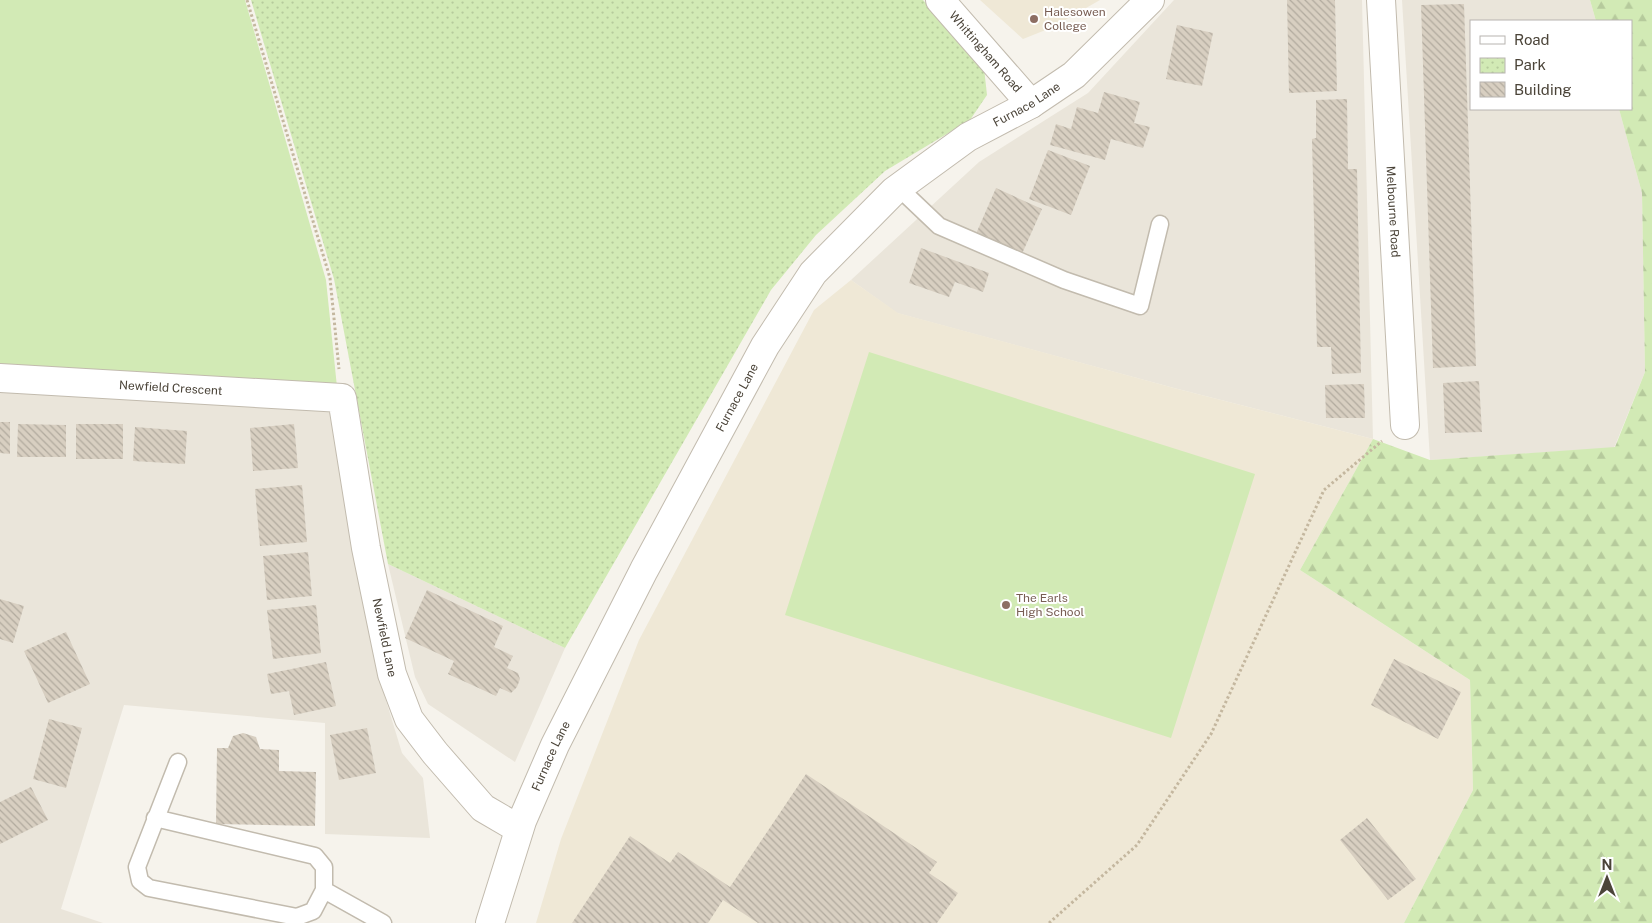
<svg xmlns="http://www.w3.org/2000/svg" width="1652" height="923" font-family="'Public Sans',sans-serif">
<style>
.residential{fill:#eae5da}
.education{fill:#efe8d6}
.forest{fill:url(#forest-firs)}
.park{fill:url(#park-dots)}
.garden{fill:#d2eab5}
.building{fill:url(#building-back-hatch)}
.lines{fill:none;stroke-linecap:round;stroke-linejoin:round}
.service-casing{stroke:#c2bbae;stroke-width:19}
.minor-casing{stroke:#c2bbae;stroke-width:30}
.tertiary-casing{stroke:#c2bbae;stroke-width:30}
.path{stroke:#c4b79f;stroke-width:3;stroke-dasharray:2.5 2.5;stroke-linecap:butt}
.service{stroke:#fff;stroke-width:16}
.minor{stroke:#fff;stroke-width:28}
.tertiary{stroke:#fff;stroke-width:28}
.education-dot{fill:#8d6e63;stroke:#fff;stroke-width:2}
.labels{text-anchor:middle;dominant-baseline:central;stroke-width:4;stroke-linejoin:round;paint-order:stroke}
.education-label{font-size:12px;fill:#785e54;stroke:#fff;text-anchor:start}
.street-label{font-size:12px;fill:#4b4439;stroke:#fff}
</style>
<defs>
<pattern id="forest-firs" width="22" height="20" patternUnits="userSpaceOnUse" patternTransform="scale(1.25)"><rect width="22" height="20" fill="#d2eab5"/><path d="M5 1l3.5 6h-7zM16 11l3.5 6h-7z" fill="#b6ca9c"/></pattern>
<pattern id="park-dots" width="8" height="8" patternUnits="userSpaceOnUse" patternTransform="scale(1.25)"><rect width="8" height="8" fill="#d2eab5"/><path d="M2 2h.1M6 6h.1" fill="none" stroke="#b6ca9c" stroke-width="1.8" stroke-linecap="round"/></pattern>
<pattern id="building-back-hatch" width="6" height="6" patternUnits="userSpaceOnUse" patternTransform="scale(1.25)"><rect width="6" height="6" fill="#d8cfc1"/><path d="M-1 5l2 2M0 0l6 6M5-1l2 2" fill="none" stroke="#b1aa9e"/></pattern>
</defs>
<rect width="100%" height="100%" fill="#f6f3ec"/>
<path class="residential" d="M 1174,0 L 1362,0 L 1373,439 L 1174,388 L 897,313 L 851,280 L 979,162 L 1088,93 Z
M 1402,0 L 1590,0 L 1596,21 L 1471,21 L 1471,109 L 1619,109 L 1642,193 L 1645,372 L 1614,448 L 1430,460 Z
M 0,392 L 333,405 L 381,684 L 402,753 L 423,778 L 430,838 L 325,834 L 325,723 L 124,705 L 61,909 L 103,923 L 0,923 Z
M 388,564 L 565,648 L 515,762 L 428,704 L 415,677 Z"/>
<path class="education" d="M 980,0 L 1100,0 L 1053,27 L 1023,39 Z
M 851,280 L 898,313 L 1174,388 L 1373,439 L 1300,570 L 1470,680 L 1473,790 L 1404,923 L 536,923 L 561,839 L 639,640 L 814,310 Z"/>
<path class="forest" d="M 1590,0 L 1652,0 L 1652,923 L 1404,923 L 1473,790 L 1470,680 L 1300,570 L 1373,439 L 1430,460 L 1615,447 L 1645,372 L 1642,193 L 1619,109 L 1631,109 L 1631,21 L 1596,21 Z"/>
<path class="park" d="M 251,0 L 923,0 L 984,68 L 987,95 L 970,120 L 885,171 L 816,235 L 771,290 L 565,648 L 388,564 L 334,279 Z"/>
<path class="garden" d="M 0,0 L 245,0 L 326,280 L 337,387 L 0,365 Z
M 869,352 L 1255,474 L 1171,738 L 785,615 Z"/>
<path class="building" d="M 1287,0 L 1335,0 L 1337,91 L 1289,93 Z
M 1464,4 L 1476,366 L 1433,368 L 1421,5 Z
M 1177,25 L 1213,33 L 1202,86 L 1166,79 Z
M 1104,92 L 1140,102 L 1134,123 L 1150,127 L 1143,148 L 1111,139 L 1105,160 L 1050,145 L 1056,124 L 1071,129 L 1077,107 L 1098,113 Z
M 1347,99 L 1348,169 L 1357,169 L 1361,373 L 1332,374 L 1331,347 L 1317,347 L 1312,139 L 1316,138 L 1316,100 Z
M 1048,150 L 1090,166 L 1071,215 L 1029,199 Z
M 996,188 L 1042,209 L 1021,256 L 975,236 Z
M 921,248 L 989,273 L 983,292 L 955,282 L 949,297 L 909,283 Z
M 1479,381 L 1482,432 L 1445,433 L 1443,383 Z
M 1364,384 L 1365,418 L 1326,418 L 1325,385 Z
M 0,422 L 10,422 L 10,454 L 0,453 Z
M 18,424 L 66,425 L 66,457 L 17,457 Z
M 76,424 L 123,424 L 123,459 L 76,459 Z
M 294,424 L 298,468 L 253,471 L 250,428 Z
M 135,427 L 187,431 L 185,464 L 133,461 Z
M 302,485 L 307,542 L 260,546 L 255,489 Z
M 308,552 L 312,596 L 267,600 L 263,556 Z
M 427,590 L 503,626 L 494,647 L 513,656 L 507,668 L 518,673 L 520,679 L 517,687 L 511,693 L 500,688 L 496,696 L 448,674 L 454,661 L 405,638 Z
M 0,599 L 24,606 L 13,643 L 0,639 Z
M 316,605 L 321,653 L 273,659 L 267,610 Z
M 66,632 L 90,684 L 48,703 L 24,651 Z
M 1394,659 L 1461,692 L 1438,739 L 1371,705 Z
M 326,662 L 336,706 L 294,715 L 289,691 L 271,694 L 267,674 Z
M 49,719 L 82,728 L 66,788 L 33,779 Z
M 367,728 L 376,773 L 339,780 L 330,735 Z
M 243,733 L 256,737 L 260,749 L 279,750 L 279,771 L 316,772 L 315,826 L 216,824 L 217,748 L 228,748 L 233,736 Z
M 806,774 L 937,862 L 929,873 L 958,893 L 937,923 L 758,923 L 723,900 L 708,923 L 572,923 L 630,836 L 670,863 L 678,852 L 730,887 Z
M 31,787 L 48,820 L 0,844 L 0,802 Z
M 1367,818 L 1416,879 L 1388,900 L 1340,840 Z"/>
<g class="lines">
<g class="service-casing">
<path id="service" d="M 899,188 L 939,226 L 1064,280 L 1140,306 L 1160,224
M 178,762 L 137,867 L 140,881 L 149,888 L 297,917 L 313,911 L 324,890 L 383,923
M 155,818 L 315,856 L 324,867 L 324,890"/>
</g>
<g class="minor-casing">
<g id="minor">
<path id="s1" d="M 940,0 L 1031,104"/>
<path id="s2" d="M 1381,0 L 1405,425"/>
<path id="s3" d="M 0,378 L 342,398 L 366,548 L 392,674 L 409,719 L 435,753 L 483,808 L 519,829"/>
</g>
</g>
<g class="tertiary-casing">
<g id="tertiary">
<path id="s4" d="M 490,923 L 522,821 L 555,745 L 644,570 L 765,346 L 813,273 L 894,191 L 968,137 L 1031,104 L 1074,75 L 1150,0"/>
</g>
</g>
<path class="path" d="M 247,0 L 330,278 L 339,369
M 1049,923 L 1137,845 L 1211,734 L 1324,490 L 1382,441"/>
<use href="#service" class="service"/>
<use href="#minor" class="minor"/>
<use href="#tertiary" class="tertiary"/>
</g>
<g class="education-dot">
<circle cx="1034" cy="19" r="5"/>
<circle cx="1006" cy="605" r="5"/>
</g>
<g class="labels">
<g class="education-label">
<text x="1044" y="12">Halesowen<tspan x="1044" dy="14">College</tspan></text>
<text x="1016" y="598">The Earls<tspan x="1016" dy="14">High School</tspan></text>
</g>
<g class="street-label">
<text stroke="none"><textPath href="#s1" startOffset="69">Whittingham Road</textPath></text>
<text stroke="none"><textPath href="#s4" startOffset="1002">Furnace Lane</textPath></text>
<text stroke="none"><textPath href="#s2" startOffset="212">Melbourne Road</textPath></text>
<text stroke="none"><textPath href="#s3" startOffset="171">Newfield Crescent</textPath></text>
<text stroke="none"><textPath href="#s4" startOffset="582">Furnace Lane</textPath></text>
<text stroke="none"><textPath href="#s3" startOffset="586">Newfield Lane</textPath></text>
<text stroke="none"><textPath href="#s4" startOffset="178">Furnace Lane</textPath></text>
</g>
</g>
<rect x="1470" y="20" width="162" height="90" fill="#ffffff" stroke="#b7b4b0"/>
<rect x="1480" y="36" width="25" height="8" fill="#ffffff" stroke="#b7b4b0"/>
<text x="1514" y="45" font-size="15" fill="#4b4439">Road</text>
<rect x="1480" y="58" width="25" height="15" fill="url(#park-dots)" stroke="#b7b4b0"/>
<text x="1514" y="70" font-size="15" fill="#4b4439">Park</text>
<rect x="1480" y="82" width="25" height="15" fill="url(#building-back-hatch)" stroke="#b7b4b0"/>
<text x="1514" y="95" font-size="15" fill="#4b4439">Building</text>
<g transform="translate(1607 878)" stroke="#ffffff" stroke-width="4" paint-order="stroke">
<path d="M0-4L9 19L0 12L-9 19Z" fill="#4b4439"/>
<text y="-8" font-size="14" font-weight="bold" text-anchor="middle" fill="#4b4439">N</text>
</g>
</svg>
